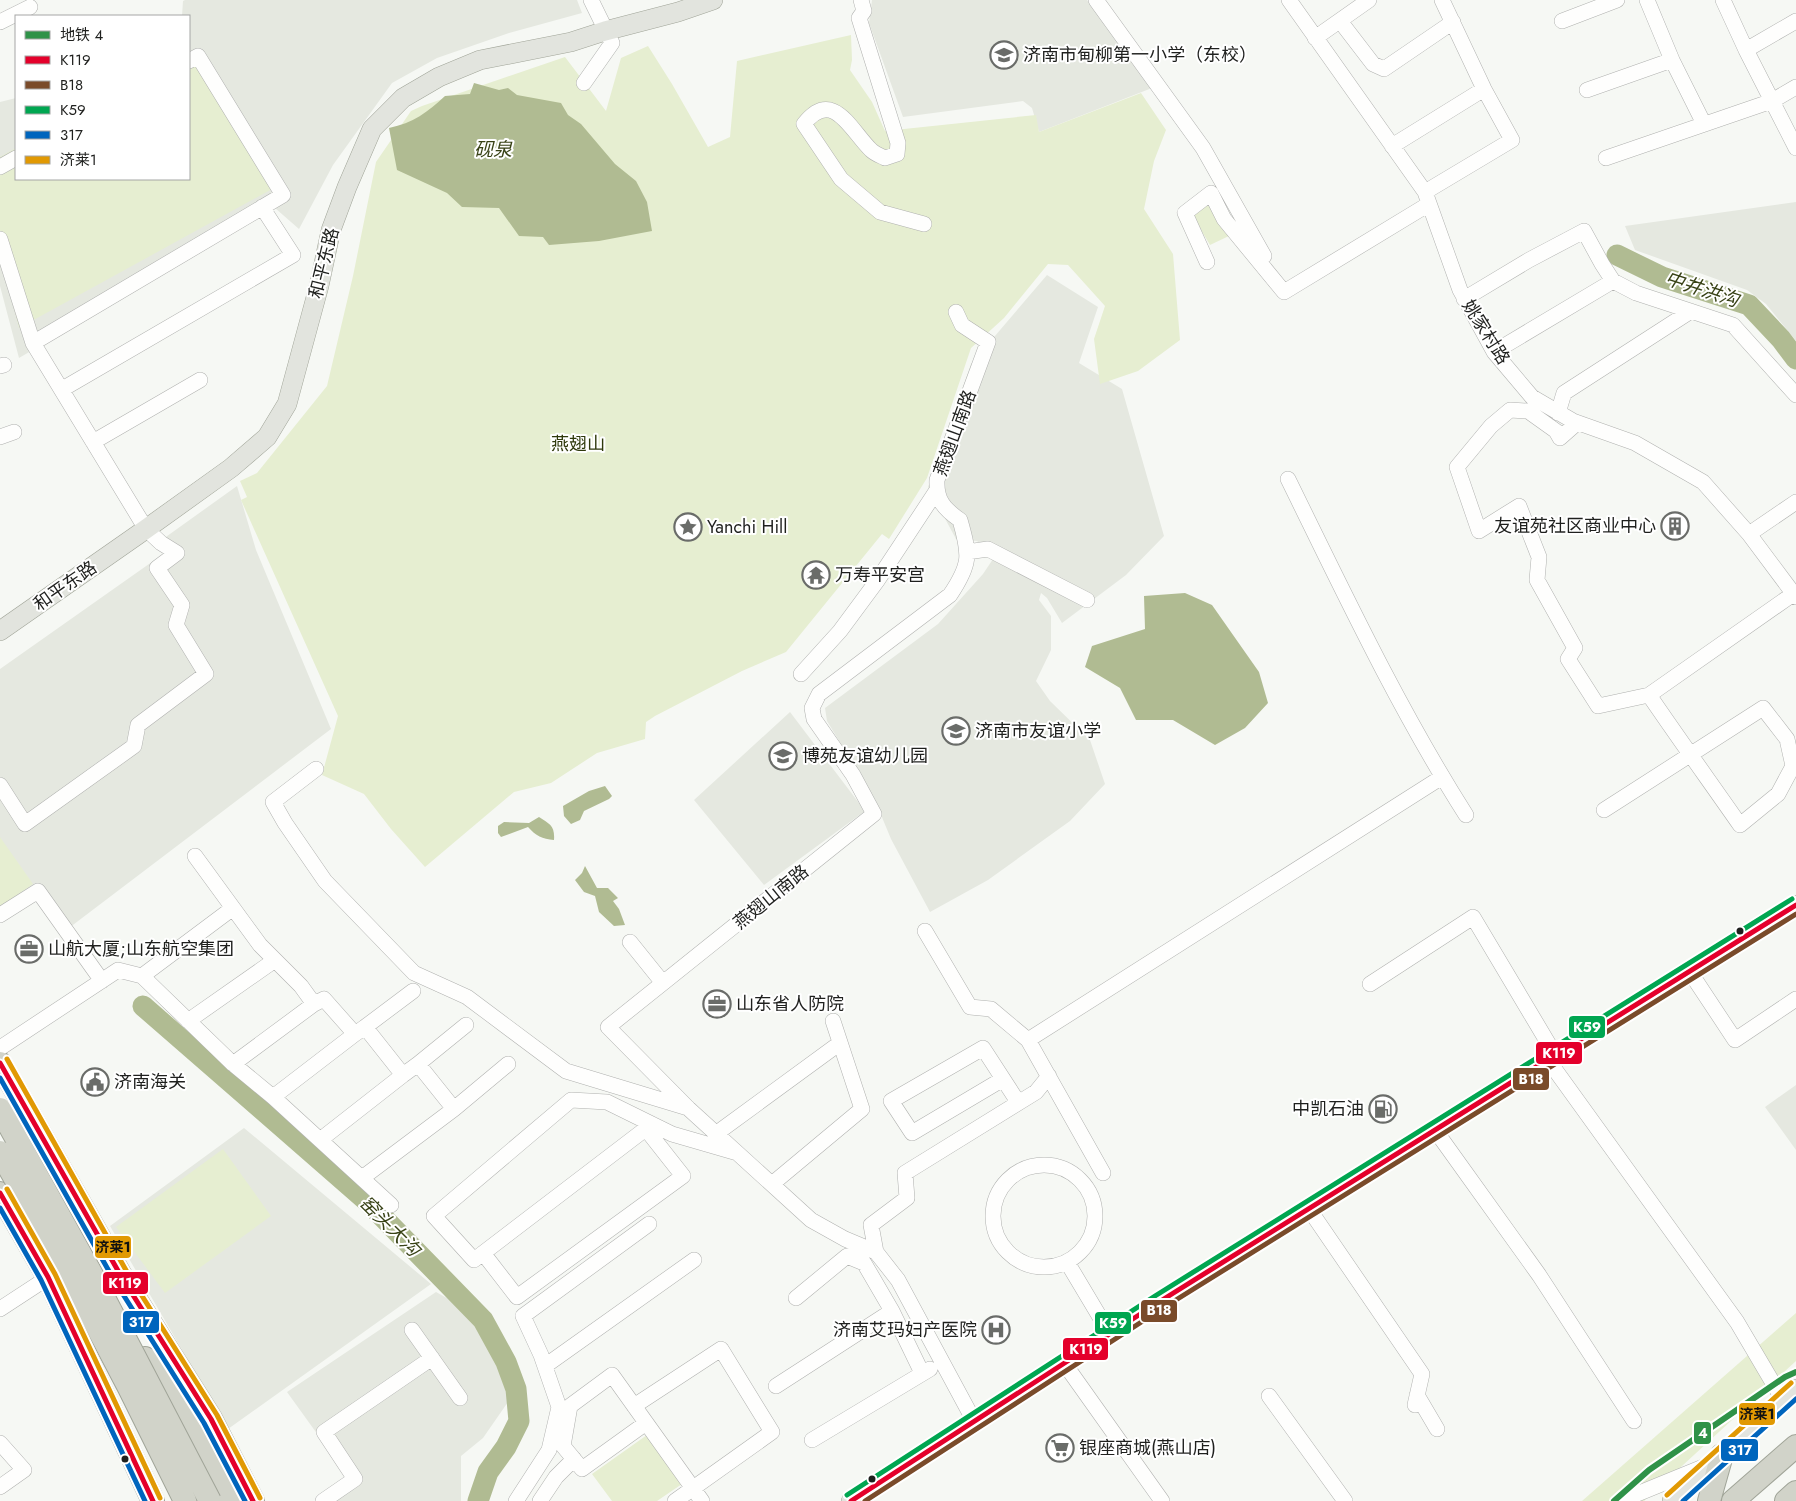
<svg xmlns="http://www.w3.org/2000/svg" width="1796" height="1501" font-family="Jost,'Noto Sans SC',sans-serif">
<style>
.built{fill:#e5e8e0}
.green{fill:#e6eed1}
.water{fill:#b0bb92}
.lines{fill:none;stroke-linecap:round;stroke-linejoin:round}
.river{stroke:#b0bb92;stroke-width:21}
.minor-casing{stroke:#b0b1af;stroke-width:16}
.major-casing{stroke:#a0a498;stroke-width:20}
.highway-casing{stroke:#a0a498;stroke-width:24}
.minor{stroke:#fefefd;stroke-width:15}
.major{stroke:#e2e4de;stroke-width:19}
.highway{stroke:#d1d3c9;stroke-width:22}
.highway-bridge-casing{stroke:#a0a498;stroke-width:24;stroke-linecap:butt}
.highway-bridge{stroke:#d1d3c9;stroke-width:22}
.bus-1-casing{stroke:#fff;stroke-width:9}
.bus-2-casing{stroke:#fff;stroke-width:9}
.bus-3-casing{stroke:#fff;stroke-width:9}
.bus-4-casing{stroke:#fff;stroke-width:9}
.bus-5-casing{stroke:#fff;stroke-width:9}
.bus-1{stroke:#e4002b;stroke-width:5}
.bus-2{stroke:#7a4b2a;stroke-width:5}
.bus-3{stroke:#00a651;stroke-width:5}
.bus-4{stroke:#0065bd;stroke-width:5}
.bus-5{stroke:#e19903;stroke-width:5}
.metro-1-casing{stroke:#fff;stroke-width:10}
.metro-1{stroke:#2f9248;stroke-width:6}
.bus-dot{fill:#1f201e;stroke:#fff;stroke-width:2}
.labels{text-anchor:middle;dominant-baseline:central;stroke-width:4;stroke-linejoin:round;paint-order:stroke}
.poi-label{font-size:18px;fill:#1f201e;stroke:#fff;text-anchor:start}
.street-label{font-size:18px;fill:#1f201e;stroke:#fff}
.park-label{font-size:18px;fill:#2f390c;stroke:#fff}
.water-label{font-size:19px;font-style:italic;fill:#384216;stroke:#fff}
.line-badge{stroke:#fff;stroke-width:2}
.badge-label{font-size:14px;text-anchor:middle;font-weight:bold;fill:#fff}
.pale-badge-label{font-size:14px;text-anchor:middle;font-weight:bold;fill:#111}
</style>
<rect width="100%" height="100%" fill="#f6f8f4"/>
<path class="built" d="M 185,0 L 577,0 L 582,13 L 509,33 L 437,58 L 392,83 L 333,165 L 299,229 L 275,208 L 19,358 L 0,286 L 0,102 L 16,98 L 16,179 L 189,179 L 189,16 L 182,16 L 183,1 Z
M 872,0 L 1087,0 L 1152,88 L 1039,132 L 1032,108 L 1023,101 L 903,117 L 869,23 Z
M 1796,202 L 1796,341 L 1766,304 L 1747,290 L 1635,250 L 1625,226 Z
M 1047,275 L 1098,307 L 1079,363 L 1122,389 L 1164,536 L 1126,575 L 1062,623 L 1047,598 L 1041,593 L 1039,600 L 1051,616 L 1051,650 L 1036,681 L 1050,701 L 1090,740 L 1105,784 L 1070,821 L 988,880 L 930,912 L 891,839 L 874,798 L 827,721 L 825,708 L 938,624 L 983,574 L 993,559 L 1009,567 L 977,541 L 956,539 L 928,487 L 971,364 Z
M 237,486 L 256,550 L 331,729 L 61,934 L 33,896 L 0,920 L 0,669 L 166,552 L 156,544 Z
M 790,712 L 865,811 L 764,885 L 694,800 Z
M 1796,1085 L 1796,1150 L 1765,1107 Z
M 244,1128 L 431,1284 L 228,1429 L 110,1226 Z
M 436,1292 L 454,1302 L 483,1320 L 506,1356 L 508,1402 L 483,1438 L 461,1456 L 461,1501 L 330,1501 L 354,1485 L 287,1392 Z"/>
<path class="green" d="M 851,35 L 852,60 L 850,70 L 872,102 L 885,131 L 1036,115 L 1039,132 L 1141,93 L 1166,130 L 1154,161 L 1144,209 L 1173,254 L 1180,340 L 1138,371 L 1100,384 L 1094,339 L 1105,306 L 1068,265 L 1048,264 L 1004,318 L 971,348 L 927,478 L 889,539 L 882,534 L 786,652 L 742,671 L 655,716 L 646,722 L 645,739 L 597,753 L 551,783 L 514,792 L 425,867 L 391,829 L 364,794 L 322,775 L 338,716 L 241,500 L 247,497 L 240,481 L 257,473 L 327,386 L 353,276 L 376,162 L 411,111 L 422,106 L 565,57 L 606,111 L 621,58 L 648,46 L 672,84 L 708,147 L 730,137 L 737,61 Z
M 200,52 L 283,183 L 19,328 L 0,253 L 0,157 L 16,148 L 16,179 L 189,179 L 189,58 Z
M 1211,201 L 1231,235 L 1210,245 L 1192,215 Z
M 0,837 L 33,884 L 0,907 Z
M 223,1149 L 271,1216 L 165,1293 L 116,1227 Z
M 1796,1313 L 1796,1361 L 1644,1501 L 1582,1501 Z
M 647,1435 L 682,1484 L 657,1501 L 612,1501 L 592,1474 Z"/>
<path class="water" d="M 474,83 L 499,90 L 508,88 L 517,95 L 561,103 L 568,115 L 581,124 L 615,164 L 636,181 L 647,202 L 652,231 L 599,241 L 549,245 L 543,237 L 519,236 L 499,208 L 462,207 L 447,193 L 397,170 L 389,128 C 413,123 428,112 445,96 L 470,94 Z
M 1185,593 L 1212,605 L 1259,672 L 1268,703 L 1245,728 L 1215,745 L 1173,720 L 1136,720 L 1120,688 L 1085,667 L 1092,646 L 1145,629 L 1144,596 Z
M 605,786 L 612,796 L 609,799 L 584,811 L 580,820 L 571,824 L 564,816 L 563,806 L 589,791 Z
M 539,817 C 550,824 555,826 554,840 C 542,839 536,836 528,827 L 501,837 L 498,833 L 498,826 L 504,822 L 529,823 Z
M 585,866 L 597,888 L 608,888 L 618,898 L 613,901 L 619,909 L 625,925 L 614,926 L 599,912 L 595,896 L 584,892 L 575,880 L 582,873 Z"/>
<g class="lines">
<path class="river" d="M 1617,255 L 1662,277 L 1749,305 L 1781,339 L 1796,359
M 143,1006 L 368,1202 L 483,1320 L 506,1362 L 516,1389 L 519,1421 L 506,1447 L 488,1472 L 478,1501"/>
<g class="minor-casing">
<path id="minor" d="M 861,0 L 864,11 L 859,18 L 898,143 L 897,154 L 885,158 C 881,156 875,154 871,150 C 851,131 833,87 804,124 L 841,179 L 880,212 L 924,224
M 1096,0 L 1203,148 L 1264,256
M 1289,0 L 1425,192 L 1460,290 L 1494,352 L 1532,397 L 1573,421 L 1635,443 L 1703,482 L 1749,534 L 1796,597
M 1647,0 L 1672,60
M 1723,0 L 1746,50 L 1796,21
M 1340,21 L 1373,64 L 1384,69 L 1453,22
M 1562,21 L 1617,0
M 0,22 L 30,7
M 1315,38 L 1369,0
M 1746,50 L 1772,101 L 1796,87
M 584,83 L 612,43 L 591,0
M 1587,90 L 1672,60 L 1704,124
M 1392,146 L 1484,89
M 1606,158 L 1772,101 L 1796,148
M 0,167 L 16,158
M 1425,192 L 1512,140 L 1484,89 L 1442,0
M 0,239 L 33,343 L 146,529 L 161,543 L 177,553 L 157,568 L 182,605 L 176,625 L 206,674 L 138,725 L 134,746 L 25,824 L 0,785
M 1207,262 L 1185,213 L 1211,193 L 1224,219 L 1284,292 L 1429,204
M 1464,299 L 1529,260 L 1584,231 L 1602,264 L 1613,281 L 1636,293 L 1733,325 L 1796,395
M 956,312 L 962,325 L 988,342 L 937,480 C 936,500 944,509 960,520 C 970,555 971,564 950,595 L 819,694 L 812,708 L 814,719 L 853,775 L 874,814 L 608,1027 L 689,1109 L 811,1220 L 845,1239 L 876,1252 L 898,1280 L 974,1421
M 33,343 L 283,195 L 198,56 L 189,61
M 1494,352 L 1613,281
M 0,366 L 4,365
M 66,387 L 293,255 L 262,207
M 1558,413 L 1564,393 L 1691,311
M 1577,423 L 1560,438 L 1556,431 L 1528,411 L 1510,410 L 1491,426 L 1457,467 L 1479,531 L 1519,506 L 1539,557 L 1537,580 L 1575,648 L 1568,659 L 1598,706 L 1649,695
M 0,437 L 14,432
M 93,442 L 200,380
M 1288,479 C 1344,593 1398,708 1466,815
M 1749,534 L 1796,502
M 967,552 L 988,549 L 1087,600
M 801,674 L 840,631 L 877,581 L 937,490
M 316,769 L 273,802 L 285,823 L 325,881 L 414,973 L 467,997 L 566,1071 L 688,1108
M 1604,810 L 1763,708 L 1787,739 L 1793,766 L 1778,794 L 1740,825 C 1710,782 1679,739 1649,695 L 1796,592
M 195,856 L 260,945 L 301,986 L 314,1004 L 324,999 L 355,1034 L 365,1027 L 403,1075 L 418,1064 L 454,1109
M 0,915 L 38,891 L 102,981
M 925,931 L 970,1007 L 991,1009 L 1028,1040
M 630,942 L 663,983
M 1690,972 L 1735,1040 L 1796,999
M 142,976 L 233,1064 L 273,1097 L 391,1205
M 1370,984 L 1473,917 L 1554,1053
M 188,1021 L 275,960
M 365,1027 L 413,991
M 0,1048 L 118,970 L 142,976 L 233,908
M 1548,1060 L 1737,1322 L 1783,1400
M 233,1064 L 314,1004
M 418,1064 L 466,1025
M 1003,1079 L 912,1133 L 891,1101 L 983,1048 L 1016,1099
M 273,1097 L 355,1034
M 652,1124 L 474,1260 L 434,1216 L 571,1100 L 607,1102 L 672,1134 L 734,1152
M 1435,1130 L 1539,1275 L 1634,1421
M 717,1133 L 840,1043
M 320,1140 L 403,1075
M993 1216a51 51 0 1 1 102 0a51 51 0 1 1-102 0Z
M 1103,1173 L 1028,1040 L 1442,777
M 362,1178 L 454,1109 L 508,1064
M 772,1184 L 862,1109 L 833,1021
M 1309,1209 L 1422,1374 L 1415,1405
M 876,1252 L 871,1225 L 907,1198 L 905,1173 L 1036,1092 L 1049,1076
M 483,1253 L 517,1297 L 683,1176 L 646,1129
M 1067,1262 L 1110,1334
M 796,1298 L 847,1256 L 864,1263 L 892,1311
M 0,1309 L 55,1273
M 412,1330 L 460,1398
M 1064,1363 L 1162,1501
M 545,1366 L 694,1260
M 776,1386 L 892,1311 L 922,1373
M 1417,1395 L 1437,1429
M 1269,1396 L 1345,1501
M 634,1406 L 721,1349 L 772,1432 L 675,1501
M 646,1423 L 582,1469 L 563,1446 L 570,1406 L 612,1375 L 702,1501
M 812,1440 L 930,1369
M 0,1443 L 24,1470 L 0,1487
M 323,1501 L 355,1479 L 324,1432 L 432,1358
M 516,1501 L 549,1450 L 559,1407 L 541,1355 L 523,1316 L 649,1224
M 540,1501 L 556,1477 L 574,1459
M 1620,1501 L 1708,1465"/>
</g>
<g class="major-casing">
<path id="major" d="M 0,631 L 146,529 L 231,468 L 267,437 L 287,404 L 319,286 L 331,230 L 347,187 L 372,129 L 403,98 L 439,77 L 480,60 L 571,42 L 605,31 L 678,12 L 713,0
M 851,1501 L 1159,1302 L 1796,905
M 1672,1501 L 1796,1389"/>
</g>
<g class="highway-casing">
<path id="highway" d="M 0,1063 L 121,1276 L 211,1419 L 253,1501
M 0,1193 L 48,1277 L 153,1501
M 145,1358 L 212,1464 L 231,1501
M 1709,1501 L 1722,1455
M 1733,1501 L 1796,1446
M 1786,1501 L 1796,1492"/>
</g>
<use href="#minor" class="minor"/>
<use href="#major" class="major"/>
<use href="#highway" class="highway"/>
<g class="highway-bridge-casing">
<path id="highway-bridge" d="M 0,1109 L 90,1271 L 210,1501
M 0,1152 L 73,1281 L 129,1388 L 185,1501"/>
</g>
<use href="#highway-bridge" class="highway-bridge"/>
<g class="bus-1-casing">
<path id="bus-1" d="M 0,1063 L 121,1276 L 211,1419 L 253,1501
M 0,1193 L 48,1277 L 153,1501
M 851,1501 L 1159,1302 L 1796,905"/>
</g>
<g class="bus-2-casing">
<path id="bus-2" d="M 865,1501 L 1163,1308 L 1796,914"/>
</g>
<g class="bus-3-casing">
<path id="bus-3" d="M 847,1495 L 1155,1296 L 1792,899"/>
</g>
<g class="bus-4-casing">
<path id="bus-4" d="M 0,1078 L 114,1280 L 204,1423 L 245,1501
M 0,1208 L 41,1280 L 145,1501
M 1683,1501 L 1796,1399"/>
</g>
<g class="bus-5-casing">
<path id="bus-5" d="M 7,1059 L 127,1272 L 217,1415 L 260,1498
M 7,1189 L 55,1274 L 160,1498
M 1667,1495 L 1791,1383"/>
</g>
<use href="#bus-1" class="bus-1"/>
<use href="#bus-2" class="bus-2"/>
<use href="#bus-3" class="bus-3"/>
<use href="#bus-4" class="bus-4"/>
<use href="#bus-5" class="bus-5"/>
<g class="metro-1-casing">
<path id="metro-1" d="M 1614,1501 L 1649,1470 L 1785,1377 L 1796,1372"/>
</g>
<use href="#metro-1" class="metro-1"/>
</g>
<defs>
<g id="school-ring" transform="scale(1.4375)"><circle r="9.5" fill="#fff" stroke="#6a6c69" stroke-width="1.5"/><path d="M0-5L7-2L0 1L-7-2ZM-4 1L0 2.5L4 1V4Q0 6-4 4Z" fill="#6a6c69"/></g>
<g id="building-ring" transform="scale(1.4375)"><circle r="9.5" fill="#fff" stroke="#6a6c69" stroke-width="1.5"/><path d="M-4-6H4V6H1V3H-1V6H-4ZM-2.5-4.3h1.7v1.8h-1.7ZM.8-4.3h1.7v1.8H.8ZM-2.5-1h1.7V.8h-1.7ZM.8-1h1.7V.8H.8Z" fill="#6a6c69"/></g>
<g id="sight-ring" transform="scale(1.4375)"><circle r="9.5" fill="#fff" stroke="#6a6c69" stroke-width="1.5"/><path d="M0-6L1.8-2.2L6-1.7L2.9 1.2L3.7 5.4L0 3.3L-3.7 5.4L-2.9 1.2L-6-1.7L-1.8-2.2Z" fill="#6a6c69"/></g>
<g id="temple-ring" transform="scale(1.4375)"><circle r="9.5" fill="#fff" stroke="#6a6c69" stroke-width="1.5"/><path d="M0-6L5-2H3V0L6.5 2.5H4V6H1.5V3h-3V6H-4V2.5H-6.5L-3 0V-2H-5Z" fill="#6a6c69"/></g>
<g id="office-ring" transform="scale(1.4375)"><circle r="9.5" fill="#fff" stroke="#6a6c69" stroke-width="1.5"/><path d="M-6-3h4V-5.5h4V-3h4V5H-6ZM-1-4.5V-3h2v-1.5ZM-6 0V1H6V0Z" fill="#6a6c69"/></g>
<g id="civic-ring" transform="scale(1.4375)"><circle r="9.5" fill="#fff" stroke="#6a6c69" stroke-width="1.5"/><path d="M-.6-6.5H3V-4.5H.6V-3L4-1V1h2V6H-6V1h2V-1L-.6-3ZM-1.2 2.5V6h2.4V2.5Z" fill="#6a6c69"/></g>
<g id="fuel-ring" transform="scale(1.4375)"><circle r="9.5" fill="#fff" stroke="#6a6c69" stroke-width="1.5"/><path d="M-5.5-6h7V0h2V4h1.3V-2.5L3-4.5l.8-.8L6-3V5H2.5V1h-1V6h-7ZM-4.2-4.7v3.2H.2V-4.7Z" fill="#6a6c69"/></g>
<g id="hospital-ring" transform="scale(1.4375)"><circle r="9.5" fill="#fff" stroke="#6a6c69" stroke-width="1.5"/><path d="M-5-5h3v3.5h4V-5h3V5h-3V1.5h-4V5h-3Z" fill="#6a6c69"/></g>
<g id="supermarket-ring" transform="scale(1.4375)"><circle r="9.5" fill="#fff" stroke="#6a6c69" stroke-width="1.5"/><path d="M-6-5.5h2.5l.6 2H6L4.5 2H-2.5L-4.4-4H-6ZM-1.5 3.2a1.3 1.3 0 1 0 .1 0ZM3 3.2a1.3 1.3 0 1 0 .1 0Z" fill="#6a6c69"/></g>
</defs>
<g fill-rule="evenodd">
<use href="#school-ring" x="1004" y="55"/>
<use href="#building-ring" x="1675" y="526"/>
<use href="#sight-ring" x="688" y="527"/>
<use href="#temple-ring" x="816" y="575"/>
<use href="#school-ring" x="956" y="731"/>
<use href="#school-ring" x="783" y="756"/>
<use href="#office-ring" x="29" y="949"/>
<use href="#office-ring" x="717" y="1004"/>
<use href="#civic-ring" x="95" y="1082"/>
<use href="#fuel-ring" x="1383" y="1109"/>
<use href="#hospital-ring" x="996" y="1330"/>
<use href="#supermarket-ring" x="1060" y="1448"/>
</g>
<g class="bus-dot">
<circle cx="1740" cy="931" r="4.5"/>
<circle cx="125" cy="1459" r="4.5"/>
<circle cx="872" cy="1479" r="4.5"/>
</g>
<g class="labels">
<g class="poi-label">
<text x="1023" y="55">济南市甸柳第一小学（东校）</text>
<text x="1656" y="526" text-anchor="end">友谊苑社区商业中心</text>
<text x="707" y="527">Yanchi Hill</text>
<text x="835" y="575">万寿平安宫</text>
<text x="975" y="731">济南市友谊小学</text>
<text x="802" y="756">博苑友谊幼儿园</text>
<text x="48" y="949">山航大厦;山东航空集团</text>
<text x="736" y="1004">山东省人防院</text>
<text x="114" y="1082">济南海关</text>
<text x="1364" y="1109" text-anchor="end">中凯石油</text>
<text x="977" y="1330" text-anchor="end">济南艾玛妇产医院</text>
<text x="1079" y="1448">银座商城(燕山店)</text>
</g>
<g class="street-label">
<text transform="translate(324 263) rotate(-76)">和平东路</text>
<text transform="translate(1486 332) rotate(58)">姚家村路</text>
<text transform="translate(955 433) rotate(-70)">燕翅山南路</text>
<text transform="translate(65 586) rotate(-35)">和平东路</text>
<text transform="translate(771 897) rotate(-39)">燕翅山南路</text>
</g>
<g class="park-label">
<text x="578" y="444">燕翅山</text>
</g>
<g class="water-label">
<text x="493" y="149">砚泉</text>
<text transform="translate(1702 289) rotate(18)">中井洪沟</text>
<text transform="translate(390 1226) rotate(45)">窑头大沟</text>
</g>
</g>
<g class="line-badge">
<rect x="1568" y="1015" width="38" height="24" rx="5" fill="#00a651"/>
<rect x="1535" y="1041" width="48" height="24" rx="5" fill="#e4002b"/>
<rect x="1512" y="1067" width="38" height="24" rx="5" fill="#7a4b2a"/>
<rect x="94" y="1235" width="38" height="24" rx="5" fill="#e19903"/>
<rect x="102" y="1271" width="47" height="24" rx="5" fill="#e4002b"/>
<rect x="1140" y="1299" width="38" height="24" rx="5" fill="#7a4b2a"/>
<rect x="122" y="1310" width="38" height="24" rx="5" fill="#0065bd"/>
<rect x="1094" y="1311" width="38" height="24" rx="5" fill="#00a651"/>
<rect x="1062" y="1337" width="47" height="24" rx="5" fill="#e4002b"/>
<rect x="1738" y="1402" width="38" height="24" rx="5" fill="#e19903"/>
<rect x="1693" y="1421" width="19" height="24" rx="5" fill="#2f9248"/>
<rect x="1720" y="1438" width="39" height="24" rx="5" fill="#0065bd"/>
</g>
<g class="badge-label">
<text x="1587" y="1032">K59</text>
<text x="1559" y="1058">K119</text>
<text x="1531" y="1084">B18</text>
<text x="125" y="1288">K119</text>
<text x="1159" y="1315">B18</text>
<text x="141" y="1327">317</text>
<text x="1113" y="1328">K59</text>
<text x="1086" y="1354">K119</text>
<text x="1703" y="1438">4</text>
<text x="1740" y="1455">317</text>
</g>
<g class="pale-badge-label">
<text x="113" y="1252">济莱1</text>
<text x="1757" y="1419">济莱1</text>
</g>
<rect x="15" y="15" width="175" height="165" fill="#ffffff" stroke="#a5a6a5"/>
<rect x="25" y="31" width="25" height="8" fill="#2f9248" stroke="#a5a6a5"/>
<text x="60" y="40" font-size="15" fill="#1f201e">地铁 4</text>
<rect x="25" y="56" width="25" height="8" fill="#e4002b" stroke="#a5a6a5"/>
<text x="60" y="65" font-size="15" fill="#1f201e">K119</text>
<rect x="25" y="81" width="25" height="8" fill="#7a4b2a" stroke="#a5a6a5"/>
<text x="60" y="90" font-size="15" fill="#1f201e">B18</text>
<rect x="25" y="106" width="25" height="8" fill="#00a651" stroke="#a5a6a5"/>
<text x="60" y="115" font-size="15" fill="#1f201e">K59</text>
<rect x="25" y="131" width="25" height="8" fill="#0065bd" stroke="#a5a6a5"/>
<text x="60" y="140" font-size="15" fill="#1f201e">317</text>
<rect x="25" y="156" width="25" height="8" fill="#e19903" stroke="#a5a6a5"/>
<text x="60" y="165" font-size="15" fill="#1f201e">济莱1</text>
</svg>
